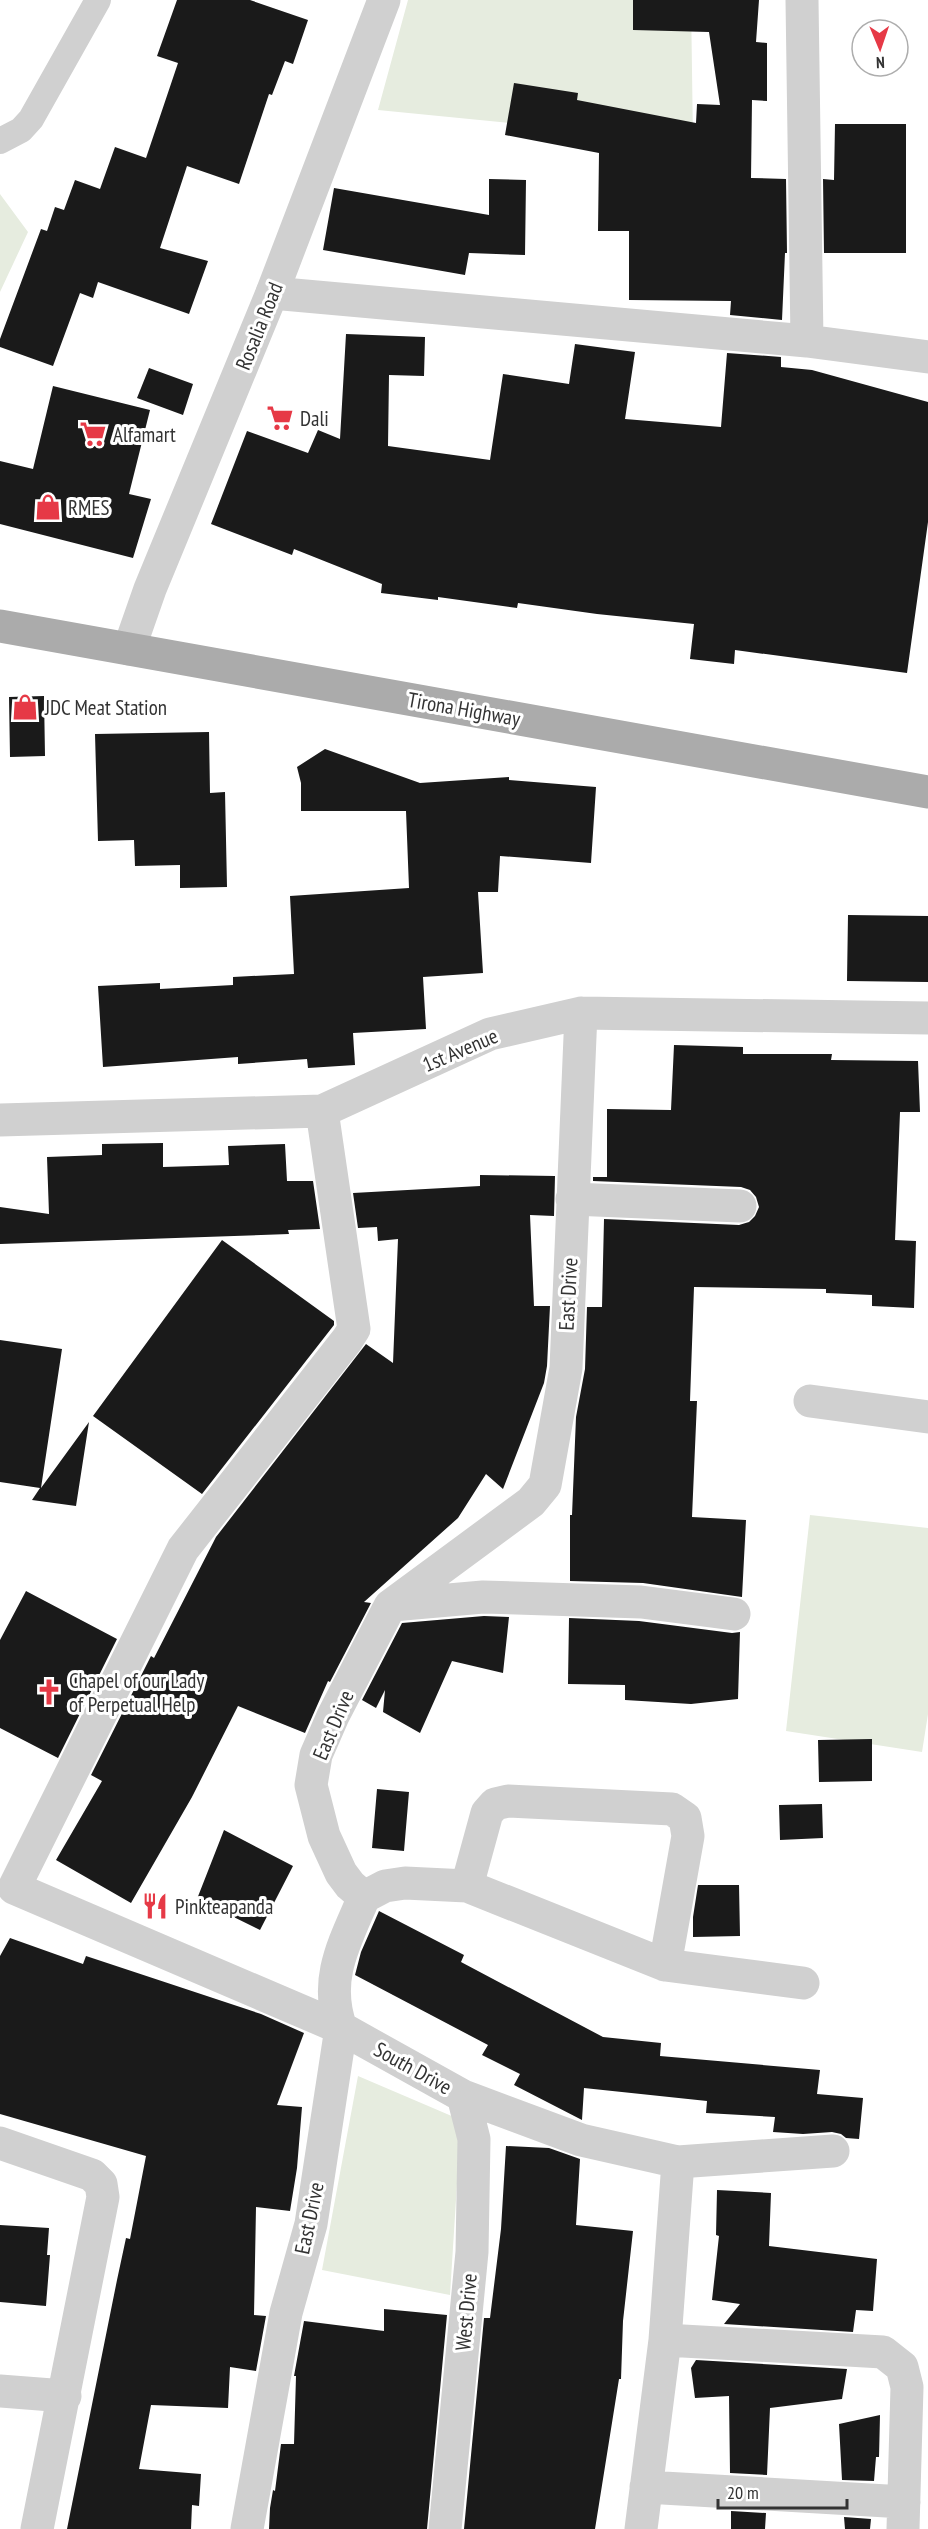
<svg xmlns="http://www.w3.org/2000/svg" width="928" height="2529" font-family="'PT Sans Narrow',sans-serif">
<style>
.green{fill:#e6ecdf}
.building{fill:#1a1a1a}
.lines{fill:none;stroke-linecap:round;stroke-linejoin:round}
.service{stroke:#d0d0d0;stroke-width:26}
.minor{stroke:#d0d0d0;stroke-width:33}
.tertiary{stroke:#d0d0d0;stroke-width:33}
.primary{stroke:#ababab;stroke-width:33}
.labels{text-anchor:middle;dominant-baseline:central;stroke-width:6;stroke-linejoin:round;paint-order:stroke}
.street-label{font-size:21px;fill:#333;stroke:#fff}
.poi-label{font-size:21px;fill:#333;stroke:#fff;text-anchor:start}
</style>
<rect width="100%" height="100%" fill="#fff"/>
<path class="green" d="M 408,0 L 691,0 L 693,141 L 378,110 Z
M 0,194 L 28,232 L 0,292 Z
M 810,1515 L 928,1528 L 928,1714 L 922,1752 L 786,1731 Z
M 358,2076 L 461,2120 L 450,2295 L 322,2270 Z"/>
<path class="building" d="M 177,0 L 250,0 L 308,20 L 293,64 L 285,61 L 272,95 L 269,94 L 239,184 L 187,166 L 160,248 L 208,261 L 189,314 L 98,282 L 93,298 L 80,293 L 53,366 L 0,347 L 0,339 L 41,229 L 47,231 L 55,207 L 64,210 L 75,180 L 100,189 L 115,147 L 146,158 L 178,63 L 157,56 Z
M 633,0 L 759,0 L 756,42 L 767,43 L 767,101 L 752,100 L 751,178 L 786,179 L 787,253 L 785,253 L 782,320 L 730,315 L 731,301 L 629,300 L 629,231 L 598,231 L 599,153 L 505,135 L 514,83 L 578,93 L 577,100 L 696,123 L 697,104 L 720,105 L 709,32 L 633,30 Z
M 835,124 L 906,124 L 906,253 L 824,253 L 823,179 L 834,180 Z
M 489,179 L 526,180 L 525,255 L 469,253 L 465,275 L 323,250 L 334,188 L 489,215 Z
M 346,334 L 425,337 L 424,376 L 389,375 L 388,446 L 490,460 L 503,374 L 569,384 L 575,344 L 635,352 L 625,419 L 721,427 L 727,353 L 781,357 L 781,367 L 812,370 L 928,402 L 928,522 L 907,673 L 735,650 L 734,664 L 690,659 L 694,624 L 597,614 L 518,603 L 517,608 L 438,597 L 438,600 L 381,593 L 382,584 L 294,549 L 292,555 L 211,524 L 247,431 L 308,453 L 318,430 L 340,439 Z
M 149,368 L 193,384 L 183,415 L 137,398 Z
M 53,386 L 150,410 L 129,494 L 151,499 L 133,558 L 0,524 L 0,461 L 33,469 Z
M 44,696 L 45,756 L 10,757 L 9,697 Z
M 209,732 L 210,793 L 225,792 L 227,887 L 180,888 L 180,865 L 135,866 L 134,840 L 98,841 L 95,734 Z
M 325,749 L 420,783 L 509,777 L 509,780 L 596,787 L 591,863 L 500,856 L 498,892 L 478,892 L 483,973 L 423,977 L 426,1029 L 353,1033 L 355,1065 L 308,1068 L 307,1059 L 238,1064 L 238,1057 L 103,1067 L 98,986 L 160,983 L 160,989 L 233,985 L 233,977 L 294,974 L 290,896 L 409,888 L 406,811 L 301,811 L 301,783 L 297,767 Z
M 848,915 L 928,916 L 928,982 L 847,981 Z
M 674,1045 L 743,1047 L 743,1054 L 832,1054 L 831,1060 L 918,1061 L 920,1112 L 900,1112 L 895,1240 L 916,1241 L 914,1308 L 872,1306 L 872,1295 L 826,1293 L 826,1289 L 694,1287 L 690,1401 L 697,1401 L 692,1517 L 746,1520 L 742,1597 L 643,1583 L 570,1581 L 570,1515 L 572,1515 L 576,1417 L 585,1369 L 587,1307 L 602,1307 L 604,1219 L 739,1225 L 749,1222 L 755,1216 L 759,1207 L 756,1197 L 750,1190 L 741,1187 L 593,1181 L 593,1177 L 607,1177 L 607,1109 L 671,1110 Z
M 163,1143 L 163,1167 L 229,1165 L 228,1146 L 285,1144 L 287,1181 L 313,1181 L 320,1229 L 288,1230 L 289,1234 L 0,1244 L 0,1207 L 49,1214 L 47,1157 L 102,1155 L 102,1144 Z
M 480,1175 L 555,1176 L 554,1216 L 530,1215 L 534,1306 L 550,1306 L 547,1366 L 544,1383 L 503,1489 L 486,1474 L 458,1518 L 364,1602 L 371,1603 L 330,1682 L 328,1681 L 305,1733 L 238,1706 L 192,1797 L 131,1903 L 56,1860 L 102,1781 L 91,1775 L 151,1656 L 154,1658 L 216,1537 L 366,1344 L 393,1363 L 398,1239 L 378,1241 L 377,1227 L 358,1228 L 353,1193 L 480,1186 Z
M 222,1240 L 334,1321 L 334,1325 L 202,1494 L 93,1416 Z
M 0,1340 L 62,1349 L 41,1488 L 89,1422 L 76,1506 L 32,1500 L 40,1488 L 0,1482 Z
M 26,1591 L 117,1639 L 58,1758 L 0,1728 L 0,1640 Z
M 484,1616 L 509,1617 L 503,1673 L 452,1661 L 420,1733 L 383,1712 L 385,1690 L 376,1708 L 362,1700 L 402,1623 Z
M 569,1618 L 639,1621 L 732,1633 L 740,1632 L 738,1699 L 691,1704 L 625,1700 L 625,1685 L 568,1684 Z
M 872,1739 L 872,1781 L 819,1782 L 818,1740 Z
M 377,1789 L 409,1792 L 404,1851 L 372,1848 Z
M 822,1804 L 823,1838 L 780,1840 L 779,1805 Z
M 224,1830 L 293,1866 L 260,1930 L 197,1899 Z
M 698,1885 L 739,1885 L 740,1936 L 693,1937 L 693,1917 Z
M 379,1911 L 464,1955 L 461,1962 L 603,2037 L 661,2043 L 660,2056 L 820,2070 L 817,2094 L 863,2098 L 859,2139 L 846,2138 L 841,2134 L 832,2132 L 803,2134 L 773,2132 L 775,2117 L 706,2113 L 707,2101 L 584,2088 L 582,2120 L 514,2085 L 520,2074 L 482,2055 L 488,2045 L 355,1975 L 361,1952 Z
M 10,1938 L 83,1964 L 86,1956 L 261,2014 L 304,2033 L 277,2105 L 302,2107 L 297,2168 L 290,2211 L 256,2207 L 254,2315 L 266,2316 L 256,2371 L 230,2367 L 228,2408 L 151,2405 L 139,2469 L 201,2474 L 199,2506 L 192,2505 L 191,2529 L 67,2529 L 117,2280 L 126,2238 L 130,2239 L 146,2156 L 0,2114 L 0,1956 Z
M 506,2146 L 549,2148 L 580,2159 L 576,2225 L 633,2231 L 623,2321 L 621,2379 L 619,2379 L 595,2529 L 464,2529 L 484,2318 L 490,2318 L 501,2229 Z
M 717,2190 L 771,2193 L 769,2246 L 877,2259 L 873,2311 L 856,2310 L 853,2332 L 724,2324 L 740,2304 L 712,2300 L 719,2236 L 716,2235 Z
M 0,2225 L 49,2228 L 47,2255 L 50,2255 L 46,2306 L 0,2302 Z
M 384,2309 L 447,2315 L 427,2529 L 269,2529 L 270,2508 L 273,2490 L 275,2491 L 281,2444 L 294,2444 L 296,2376 L 294,2376 L 304,2321 L 384,2331 Z
M 696,2360 L 847,2369 L 842,2399 L 770,2408 L 767,2475 L 730,2473 L 729,2396 L 695,2398 L 691,2368 Z
M 880,2415 L 879,2457 L 876,2457 L 874,2481 L 842,2480 L 839,2424 Z
M 731,2511 L 766,2513 L 765,2529 L 731,2529 Z
M 844,2517 L 871,2519 L 870,2529 L 845,2529 Z"/>
<g class="lines">
<path class="service" d="M 0,141 L 21,130 L 31,119 L 98,0"/>
<path class="minor" d="M 802,0 L 807,341
M 272,293 L 807,341 L 928,357
M 0,1120 L 322,1111 L 490,1034 L 581,1013 L 928,1018
M 572,1199 L 740,1206
M 810,1401 L 928,1417
M 392,1605 L 483,1597 L 641,1602 L 734,1614
M 467,1886 L 487,1813 L 495,1804 L 508,1801 L 672,1809 L 685,1818 L 688,1836 L 665,1965
M 14,1888 L 183,1549 L 347,1340 L 354,1329 L 322,1111
M 14,1888 L 341,2028 L 463,2096 L 581,2140 L 678,2162 L 833,2151
M 364,1897 L 385,1886 L 405,1883 L 467,1886 L 665,1965 L 803,1983
M 0,2143 L 92,2175 L 101,2184 L 103,2197 L 37,2529
M 665,2340 L 883,2352 L 902,2367 L 907,2387 L 903,2529
M 0,2391 L 65,2396
M 646,2487 L 904,2502
M 247,2529 L 286,2313 L 311,2224 L 341,2028 C 323,1979 345,1942 364,1897 L 350,1885 L 341,1873 L 324,1836 L 311,1785 L 316,1755 L 333,1716 L 390,1606 L 531,1502 L 545,1485 L 566,1368 L 581,1013
M 445,2529 L 472,2252 L 474,2139 L 463,2096
M 641,2529 L 665,2340 L 678,2162"/>
<path class="tertiary" d="M 129,649 L 150,589 L 272,293 L 384,0"/>
<path class="primary" d="M 0,626 L 928,792"/>
</g>
<defs>
<g id="supermarket-bare" transform="scale(2.07)"><path d="M-6-5.5h2.5l.6 2H6L4.5 2H-2.5L-4.4-4H-6ZM-1.5 3.2a1.3 1.3 0 1 0 .1 0ZM3 3.2a1.3 1.3 0 1 0 .1 0Z" fill="#e63946" stroke="#fff" stroke-width="2.5" paint-order="stroke"/></g>
<g id="shop-bare" transform="scale(2.07)"><path d="M-5-2.5h2.3a2.7 3.5 0 0 1 5.4 0H5L5.5 6h-11ZM-1.5-2.5h3a1.5 2.3 0 0 0-3 0Z" fill="#e63946" stroke="#fff" stroke-width="2.5" paint-order="stroke"/></g>
<g id="church-bare" transform="scale(2.07)"><path d="M-1.2-6h2.4v3.5h3.3v2.4h-3.3V6h-2.4V-.1h-3.3v-2.4h3.3Z" fill="#e63946" stroke="#fff" stroke-width="2.5" paint-order="stroke"/></g>
<g id="restaurant-bare" transform="scale(2.07)"><path d="M-5-6h1v4h1v-4h1v4h1v-4h1v5L-1.5 .5V6h-2V.5L-5-1ZM5-6V6H3V1.5H1.5Q1.5-4 5-6Z" fill="#e63946" stroke="#fff" stroke-width="2.5" paint-order="stroke"/></g>
</defs>
<g fill-rule="evenodd">
<use href="#supermarket-bare" x="280" y="418"/>
<use href="#supermarket-bare" x="93" y="434"/>
<use href="#shop-bare" x="48" y="507"/>
<use href="#shop-bare" x="25" y="707"/>
<use href="#church-bare" x="49" y="1692"/>
<use href="#restaurant-bare" x="155" y="1906"/>
</g>
<g class="labels">
<g class="street-label">
<text transform="translate(259 326) rotate(-68)">Rosalia Road</text>
<text transform="translate(464 709) rotate(10)">Tirona Highway</text>
<text transform="translate(460 1050) rotate(-23)">1st Avenue</text>
<text transform="translate(568 1294) rotate(-87)">East Drive</text>
<text transform="translate(333 1725) rotate(-67)">East Drive</text>
<text transform="translate(413 2068) rotate(29)">South Drive</text>
<text transform="translate(309 2218) rotate(-78)">East Drive</text>
<text transform="translate(466 2312) rotate(-85)">West Drive</text>
</g>
<g class="poi-label">
<text x="300" y="418">Dali</text>
<text x="113" y="434">Alfamart</text>
<text x="68" y="507">RMES</text>
<text x="45" y="707">JDC Meat Station</text>
<text x="69" y="1680">Chapel of our Lady<tspan x="69" dy="24">of Perpetual Help</tspan></text>
<text x="175" y="1906">Pinkteapanda</text>
</g>
</g>
<g transform="translate(880 48) rotate(178)"><circle r="28" fill="#ffffff" stroke="#adadad" stroke-width="1.5"/>
<path d="M0-4.5L10 22L0 15L-10 22Z" fill="#e63946"/>
<text y="-9" font-size="16" font-weight="bold" text-anchor="middle" fill="#333333">N</text>
</g>
<path d="M718 2499v9h129v-9" fill="none" stroke="#333333" stroke-width="3"/>
<text x="727" y="2499" font-size="18" fill="#333333" stroke="#ffffff" stroke-width="4.5" paint-order="stroke">20 m</text>
</svg>
